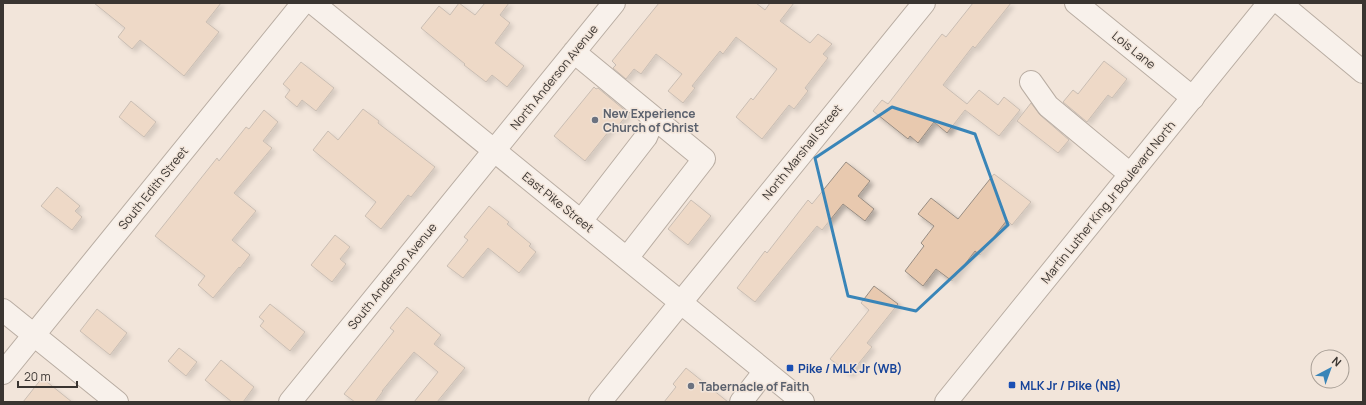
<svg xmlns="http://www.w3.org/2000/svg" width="1366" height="405" font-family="Manrope,sans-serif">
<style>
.building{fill:#e8c9af;stroke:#988d83;filter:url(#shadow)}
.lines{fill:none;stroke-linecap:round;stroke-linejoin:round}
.minor-casing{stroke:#73685e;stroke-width:24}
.major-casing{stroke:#73685e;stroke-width:24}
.minor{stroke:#fff;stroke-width:22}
.major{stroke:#fff;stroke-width:22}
.marked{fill:none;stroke:#3985b8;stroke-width:3;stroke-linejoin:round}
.worship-dot{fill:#6b7280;stroke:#f2e5da;stroke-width:1.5}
.transit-dot{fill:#1a4fb4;stroke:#f2e5da;stroke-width:1.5}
.labels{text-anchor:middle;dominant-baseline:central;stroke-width:3;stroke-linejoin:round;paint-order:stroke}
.street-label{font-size:12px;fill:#3a3531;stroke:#f2e5da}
.worship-label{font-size:12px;font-weight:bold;fill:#5b616d;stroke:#f2e5da;text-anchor:start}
.transit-label{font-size:12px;font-weight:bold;fill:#164399;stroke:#f2e5da;text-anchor:start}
</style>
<defs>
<filter id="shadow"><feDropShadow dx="3.5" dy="3.5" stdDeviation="2" flood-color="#0004"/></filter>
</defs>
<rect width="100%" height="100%" fill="#f2e5da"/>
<path class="building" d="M 94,3 L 221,3 L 206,22 L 219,32 L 184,76 L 140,40 L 132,49 L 118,37 L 125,28 Z
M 459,3 L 475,15 L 485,3 L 509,3 L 500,15 L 510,23 L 495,43 L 524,66 L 507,87 L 492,75 L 486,82 L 464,65 L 465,64 L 421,28 L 439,6 L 450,15 Z
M 659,3 L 756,3 L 765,10 L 770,3 L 794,3 L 780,21 L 810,43 L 818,34 L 832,44 L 823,54 L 828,58 L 805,88 L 808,91 L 794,109 L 789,105 L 762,139 L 736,117 L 751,98 L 753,100 L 777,69 L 736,37 L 723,54 L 720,51 L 692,86 L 695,88 L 683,103 L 668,91 L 682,74 L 656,54 L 641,74 L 634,69 L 626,79 L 613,68 L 616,65 L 612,61 Z
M 973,3 L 1011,3 L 975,48 L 973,46 L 943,85 L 967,104 L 979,90 L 998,105 L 1004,97 L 1020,110 L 999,136 L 965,110 L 947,133 L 934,122 L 918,143 L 910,136 L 908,139 L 873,111 L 882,100 L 888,104 L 942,34 L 946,37 Z
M 1104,61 L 1127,79 L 1112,98 L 1108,95 L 1087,122 L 1063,102 L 1073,90 L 1078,94 Z
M 301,62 L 334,88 L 316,111 L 302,100 L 297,107 L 285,97 L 290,90 L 283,84 Z
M 594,87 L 596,89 L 598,88 L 628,113 L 616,129 L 613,126 L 585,161 L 554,136 Z
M 131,101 L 156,122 L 144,137 L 119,117 Z
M 1031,103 L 1040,115 L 1069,140 L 1058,153 L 1017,121 Z
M 363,109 L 379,121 L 378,123 L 435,167 L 411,197 L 408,195 L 381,229 L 365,216 L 376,202 L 313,150 L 328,131 L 338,140 Z
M 264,110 L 278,122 L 263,141 L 272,148 L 234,193 L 256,211 L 232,240 L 250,255 L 240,268 L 239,267 L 213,298 L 198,285 L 205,276 L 155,236 L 217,158 L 219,161 L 246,127 L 249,129 Z
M 846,162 L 870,181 L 858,196 L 874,209 L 865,221 L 843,204 L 822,230 L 817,226 L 755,302 L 737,288 L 765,251 L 767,253 L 808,200 L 812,204 Z
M 994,174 L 1031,202 L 1012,225 L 1007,220 L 980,255 L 975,251 L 952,281 L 936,269 L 923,286 L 905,271 L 924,246 L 921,243 L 934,226 L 918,214 L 931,198 L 958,219 Z
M 57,187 L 80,206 L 75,211 L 82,217 L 72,230 L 41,206 Z
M 691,200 L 711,216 L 688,245 L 668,229 Z
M 489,206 L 509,222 L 507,224 L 531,244 L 529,246 L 536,252 L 519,273 L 488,248 L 463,278 L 447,266 L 468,240 L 464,237 Z
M 335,235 L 350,247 L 340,259 L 346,264 L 332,282 L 311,265 Z
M 874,286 L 898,304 L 867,343 L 872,347 L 850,374 L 830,359 L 869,310 L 861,303 Z
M 270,304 L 305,332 L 290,351 L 260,326 L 264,321 L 259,317 Z
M 407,307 L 441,335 L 434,344 L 465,368 L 437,402 L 414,402 L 438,372 L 414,352 L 382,391 L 383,391 L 375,402 L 355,402 L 344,394 L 394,331 L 390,328 Z
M 97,309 L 127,333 L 110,355 L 80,331 Z
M 179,348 L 197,362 L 186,376 L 168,361 Z
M 221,360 L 254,387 L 243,402 L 232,402 L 205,380 Z
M 686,368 L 728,402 L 664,402 L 676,387 L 673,384 Z
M 42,378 L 72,402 L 23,402 Z"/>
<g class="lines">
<g class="minor-casing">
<path id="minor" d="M 313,3 L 803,402
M 1076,3 L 1193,98
M 1280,3 L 1363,72
M 574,52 L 704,159 L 627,258
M 1031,82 L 1048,106 L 1130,174
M 581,221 L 646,137 L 654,118
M 3,310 L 117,402
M 3,373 L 303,3
M 290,402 L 614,3
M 600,402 L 924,3
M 741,402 L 765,371"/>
</g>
<g class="major-casing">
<path id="major" d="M 946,402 L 1269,3"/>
</g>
<use href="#minor" class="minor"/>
<use href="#major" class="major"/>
</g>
<path d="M0 0H1366V405H0ZM 892,107 L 975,134 L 1008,225 L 916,311 L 848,296 L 815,158 Z" fill="#f2e5da" fill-opacity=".55" fill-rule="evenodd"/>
<path class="marked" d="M 892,107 L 975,134 L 1008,225 L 916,311 L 848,296 L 815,158 Z"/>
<g class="worship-dot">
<circle cx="595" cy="120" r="4"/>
<circle cx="691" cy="386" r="4"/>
</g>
<g class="transit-dot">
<rect x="786" y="364" width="8" height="8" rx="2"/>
<rect x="1008" y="381" width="8" height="8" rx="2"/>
</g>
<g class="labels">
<g class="street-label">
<text transform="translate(1134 50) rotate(39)">Lois Lane</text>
<text transform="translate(554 77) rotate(-51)">North Anderson Avenue</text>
<text transform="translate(802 152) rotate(-51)">North Marshall Street</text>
<text transform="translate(153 188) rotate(-51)">South Edith Street</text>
<text transform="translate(558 202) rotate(39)">East Pike Street</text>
<text transform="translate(1108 202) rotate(-51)">Martin Luther King Jr Boulevard North</text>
<text transform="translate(392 276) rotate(-51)">South Anderson Avenue</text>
</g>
<g class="worship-label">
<text x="603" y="113">New Experience<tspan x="603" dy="14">Church of Christ</tspan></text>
<text x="699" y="386">Tabernacle of Faith</text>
</g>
<g class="transit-label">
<text x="798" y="368">Pike / MLK Jr (WB)</text>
<text x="1020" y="385">MLK Jr / Pike (NB)</text>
</g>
</g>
<rect width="1366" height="405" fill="none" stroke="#3a3531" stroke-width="8"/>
<g transform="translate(1330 369) rotate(41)"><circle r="19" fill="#f2e5da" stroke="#a89f96"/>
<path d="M0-3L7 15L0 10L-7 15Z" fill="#3985b8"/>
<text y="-6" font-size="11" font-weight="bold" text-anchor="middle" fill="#3a3531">N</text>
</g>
<path d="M18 381v6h59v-6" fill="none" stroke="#3a3531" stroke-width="2"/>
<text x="24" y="381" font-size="12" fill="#3a3531" stroke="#f2e5da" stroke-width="3" paint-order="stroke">20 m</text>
</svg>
